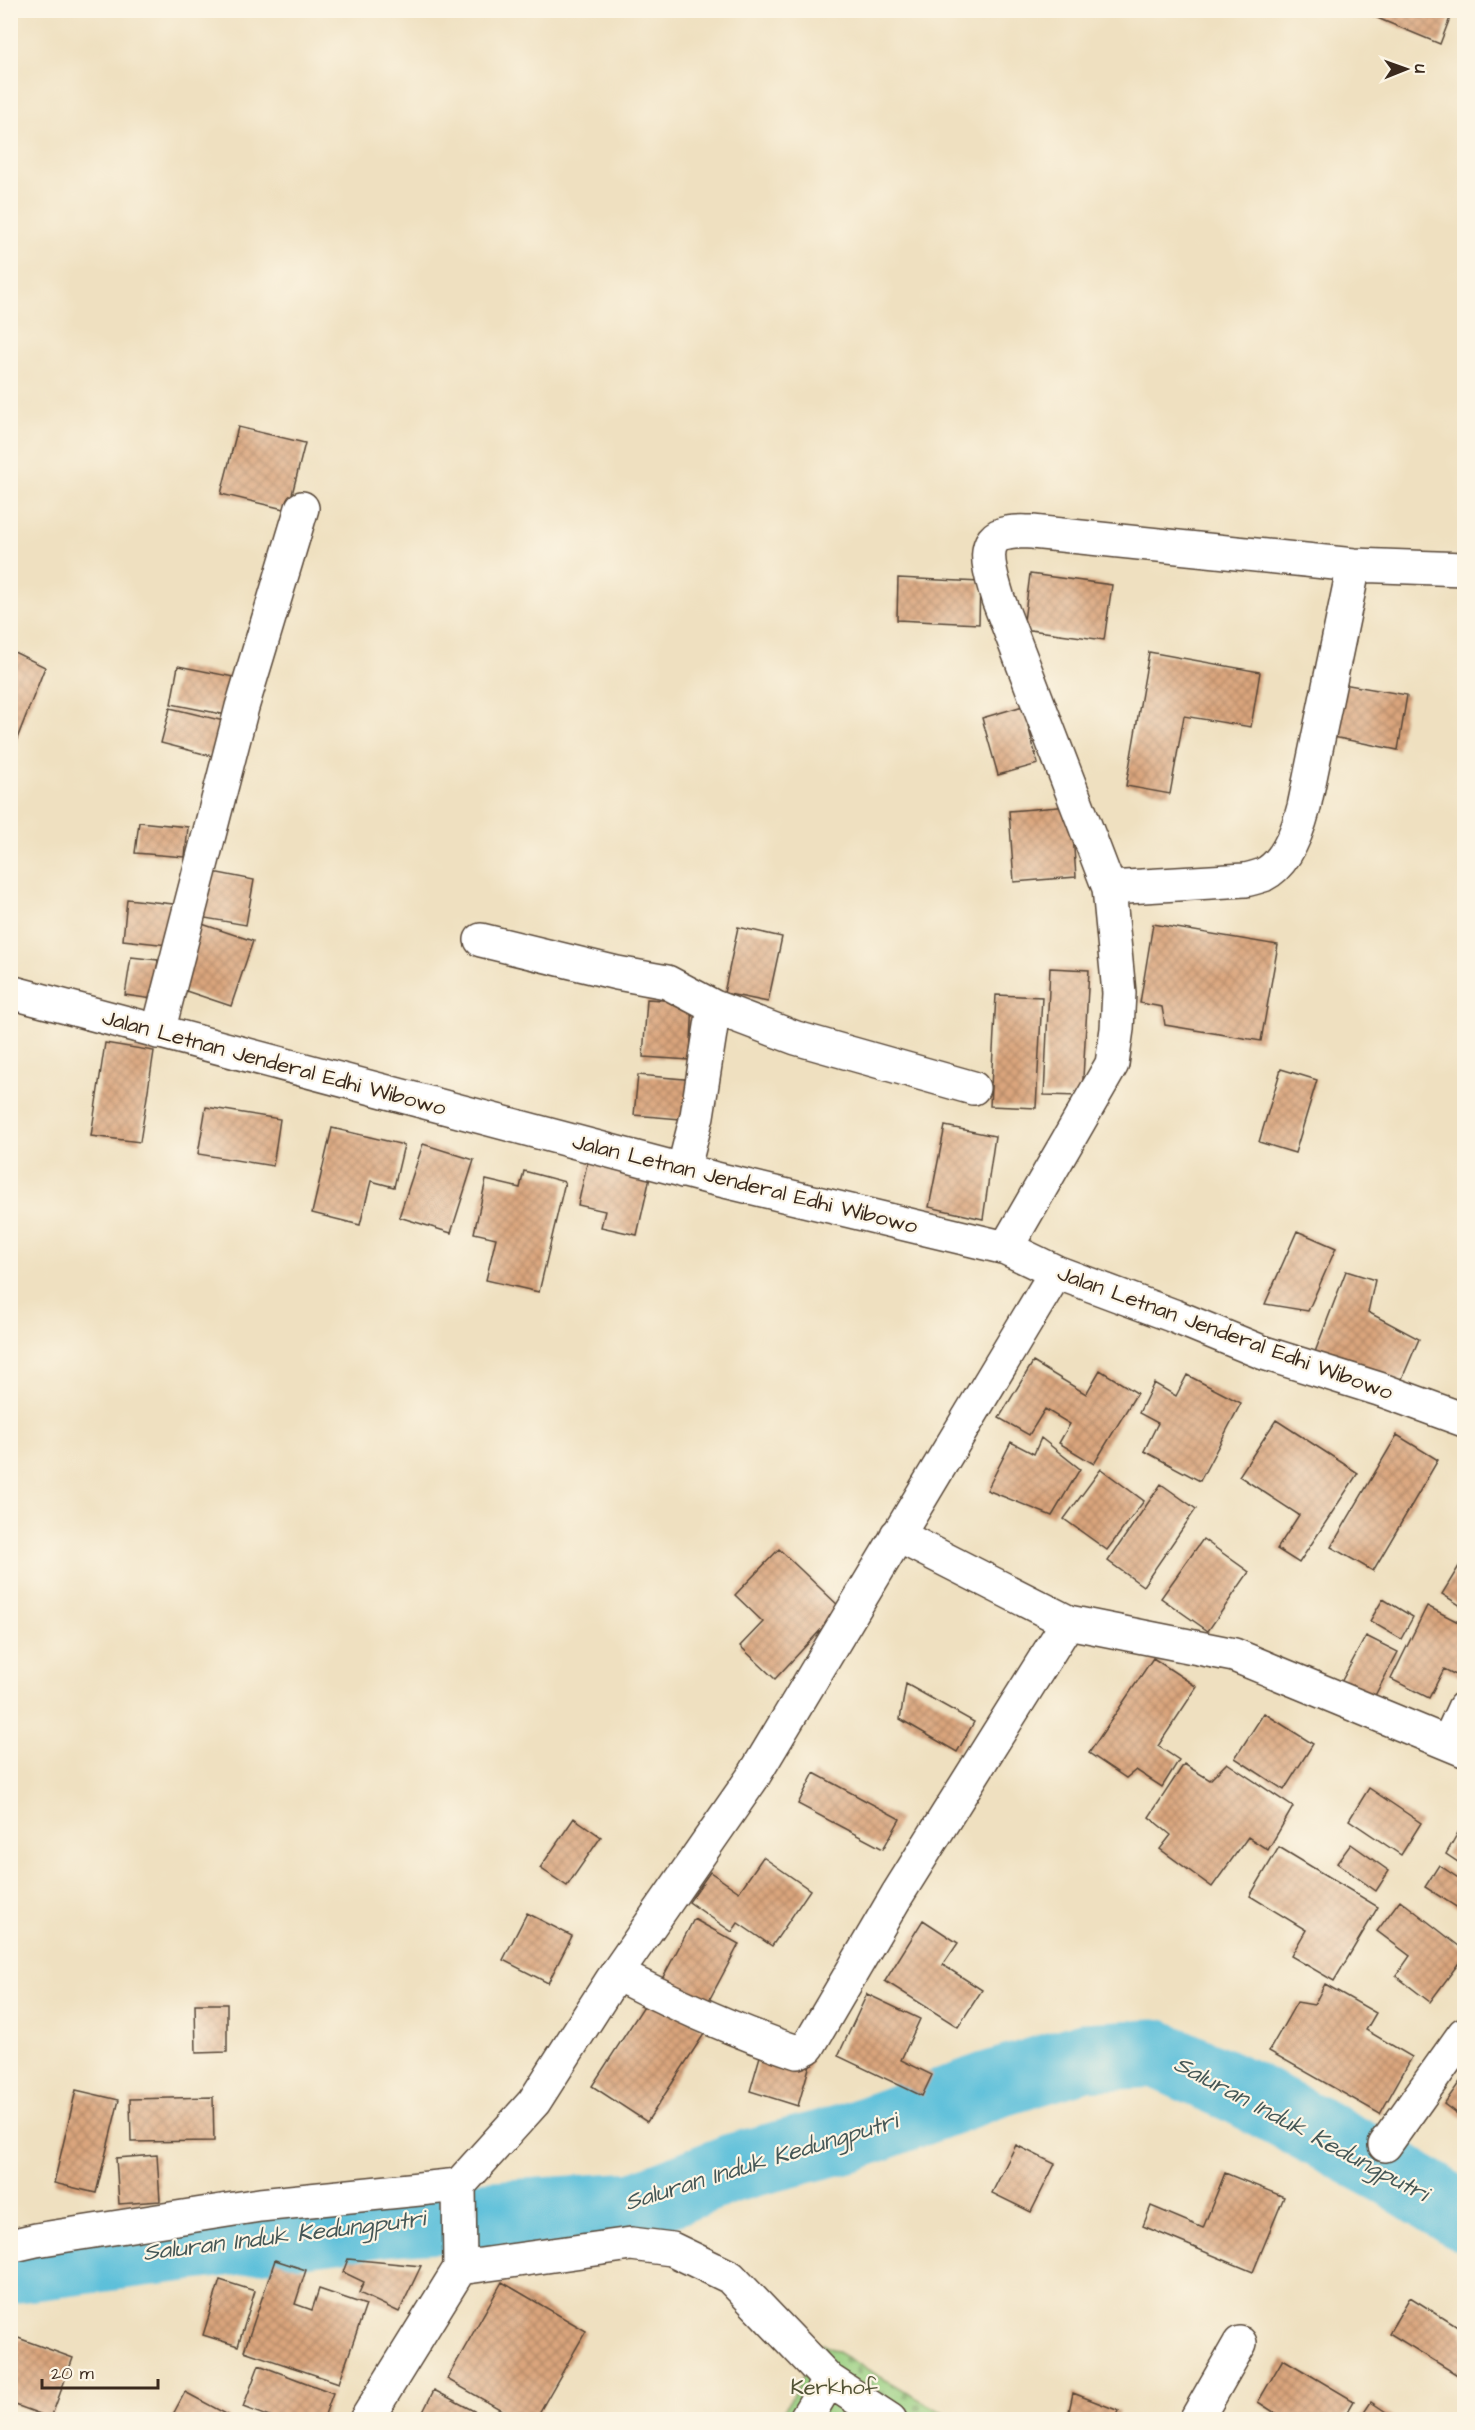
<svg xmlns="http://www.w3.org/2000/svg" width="1475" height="2430" font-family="'Architects Daughter',sans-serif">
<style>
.cemetery{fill:url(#cemetery-stones);stroke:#6a7d50;stroke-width:1.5}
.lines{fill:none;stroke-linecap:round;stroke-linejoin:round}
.river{stroke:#5cbfda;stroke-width:69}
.building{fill:url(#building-cross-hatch)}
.minor-casing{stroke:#564536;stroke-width:36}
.minor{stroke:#fff;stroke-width:33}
.labels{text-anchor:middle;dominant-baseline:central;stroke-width:4.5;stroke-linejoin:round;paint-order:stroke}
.street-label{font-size:22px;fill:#3b2a1e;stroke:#fcf5e5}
.park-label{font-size:22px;fill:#535437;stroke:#fcf5e5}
.water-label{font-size:24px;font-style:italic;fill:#455756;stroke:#fcf5e5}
</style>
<defs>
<pattern id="cemetery-stones" width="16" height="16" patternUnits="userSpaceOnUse" patternTransform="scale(1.5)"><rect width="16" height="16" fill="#9ad082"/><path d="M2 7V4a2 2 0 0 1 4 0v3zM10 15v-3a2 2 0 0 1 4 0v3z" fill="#7fa96a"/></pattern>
<pattern id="building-cross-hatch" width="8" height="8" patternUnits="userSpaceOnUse" patternTransform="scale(1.5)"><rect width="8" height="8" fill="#daa57d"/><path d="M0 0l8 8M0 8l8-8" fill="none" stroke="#b28766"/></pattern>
</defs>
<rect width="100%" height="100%" fill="#fcf5e5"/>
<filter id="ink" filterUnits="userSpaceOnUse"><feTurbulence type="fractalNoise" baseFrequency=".0167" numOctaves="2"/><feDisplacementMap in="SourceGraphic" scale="12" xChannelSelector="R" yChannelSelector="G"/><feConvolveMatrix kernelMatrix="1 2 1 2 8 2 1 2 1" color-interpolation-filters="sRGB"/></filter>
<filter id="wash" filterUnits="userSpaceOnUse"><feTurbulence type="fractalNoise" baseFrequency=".008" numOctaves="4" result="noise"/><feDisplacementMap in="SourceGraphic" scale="24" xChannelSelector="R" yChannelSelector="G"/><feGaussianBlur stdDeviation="1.35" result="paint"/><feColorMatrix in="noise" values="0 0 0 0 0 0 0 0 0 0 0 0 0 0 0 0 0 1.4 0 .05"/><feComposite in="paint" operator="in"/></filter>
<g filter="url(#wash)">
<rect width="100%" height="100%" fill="#efe0c0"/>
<path class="cemetery" d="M 822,2343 L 953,2419 L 779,2420 Z"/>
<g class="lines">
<path class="river" d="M 10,2269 L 393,2221 L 636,2206 L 732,2168 L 847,2138 L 989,2086 L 1084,2057 L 1155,2053 L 1243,2092 L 1394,2173 L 1464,2217"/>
</g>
<g id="blocks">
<path class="building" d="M 1358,10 L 1453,10 L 1440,44 Z
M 238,427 L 305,443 L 288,510 L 221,494 Z
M 1030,574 L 1112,585 L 1104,640 L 1023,629 Z
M 898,578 L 980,582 L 979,624 L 897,620 Z
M 10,650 L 45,667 L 11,754 L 10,754 Z
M 1149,652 L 1260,672 L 1251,727 L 1184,716 L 1170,794 L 1126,786 Z
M 178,666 L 239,678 L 232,716 L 171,704 Z
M 1343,684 L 1407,695 L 1398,750 L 1333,737 Z
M 1023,706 L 1038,764 L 998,775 L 982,718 Z
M 170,708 L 228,722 L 220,758 L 161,743 Z
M 1071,806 L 1076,877 L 1014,882 L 1009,811 Z
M 139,822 L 188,827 L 185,857 L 135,853 Z
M 208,871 L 254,880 L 246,925 L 199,917 Z
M 127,899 L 173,904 L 168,945 L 123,940 Z
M 199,923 L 253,941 L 231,1006 L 177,988 Z
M 1153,924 L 1278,945 L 1261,1041 L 1165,1025 L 1162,1007 L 1140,1003 Z
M 738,927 L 782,937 L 768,1002 L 724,993 Z
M 131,957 L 158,960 L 153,999 L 125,995 Z
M 1050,968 L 1089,970 L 1082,1096 L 1044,1095 Z
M 996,995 L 1042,997 L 1036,1108 L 990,1106 Z
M 647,999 L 693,1002 L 690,1060 L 643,1057 Z
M 105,1043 L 154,1051 L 140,1142 L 91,1136 Z
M 1281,1069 L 1317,1080 L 1295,1153 L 1259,1142 Z
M 638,1075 L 695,1080 L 692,1120 L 634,1115 Z
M 206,1107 L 280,1119 L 273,1166 L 198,1154 Z
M 945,1126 L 995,1136 L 983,1219 L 929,1207 Z
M 332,1128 L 404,1145 L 394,1187 L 371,1181 L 360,1225 L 312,1213 Z
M 423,1144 L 474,1160 L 451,1233 L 399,1217 Z
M 588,1159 L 651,1173 L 637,1235 L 601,1227 L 605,1211 L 578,1205 Z
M 524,1171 L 565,1182 L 539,1292 L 486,1280 L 496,1238 L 474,1233 L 486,1180 L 520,1188 Z
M 1297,1231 L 1336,1248 L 1308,1311 L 1265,1304 Z
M 1346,1271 L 1375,1280 L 1368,1312 L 1419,1339 L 1401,1381 L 1315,1352 Z
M 1033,1362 L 1086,1394 L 1100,1370 L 1137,1393 L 1094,1464 L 1059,1443 L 1070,1424 L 1045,1409 L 1029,1435 L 999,1418 Z
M 1187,1375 L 1241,1403 L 1200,1481 L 1144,1451 L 1158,1423 L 1139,1413 L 1154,1383 L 1176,1396 Z
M 1276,1420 L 1358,1473 L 1299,1563 L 1277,1549 L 1299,1515 L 1239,1476 Z
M 1397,1435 L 1438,1460 L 1373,1571 L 1331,1547 Z
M 1041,1438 L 1080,1469 L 1052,1516 L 987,1490 L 1011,1442 L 1034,1454 Z
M 1101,1469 L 1144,1501 L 1107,1550 L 1064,1519 Z
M 1161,1484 L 1196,1509 L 1143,1586 L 1108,1561 Z
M 1203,1539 L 1249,1572 L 1208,1631 L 1161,1598 Z
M 779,1549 L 841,1608 L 775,1679 L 740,1646 L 763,1622 L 735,1595 Z
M 1464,1558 L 1464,1608 L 1442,1594 Z
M 1383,1599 L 1413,1617 L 1401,1639 L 1370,1621 Z
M 1427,1606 L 1464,1625 L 1464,1679 L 1444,1669 L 1429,1698 L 1391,1679 Z
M 1366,1636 L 1398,1652 L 1371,1703 L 1339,1686 Z
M 1153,1658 L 1197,1687 L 1158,1746 L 1179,1760 L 1162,1787 L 1136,1770 L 1126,1778 L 1089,1753 Z
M 906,1684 L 974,1722 L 957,1752 L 900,1719 Z
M 1264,1713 L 1313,1744 L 1284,1790 L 1235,1758 Z
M 1227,1763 L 1293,1807 L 1268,1850 L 1248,1837 L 1212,1887 L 1160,1849 L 1171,1835 L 1149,1817 L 1184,1764 L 1210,1780 Z
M 814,1773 L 900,1819 L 883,1849 L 798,1804 Z
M 1369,1788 L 1421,1823 L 1401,1855 L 1349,1820 Z
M 574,1818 L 601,1837 L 567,1886 L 540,1868 Z
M 1464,1822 L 1464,1866 L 1446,1854 Z
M 1351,1844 L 1389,1871 L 1376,1891 L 1337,1863 Z
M 1279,1847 L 1378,1907 L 1334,1981 L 1291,1956 L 1306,1930 L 1250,1896 Z
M 763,1857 L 810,1890 L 772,1946 L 738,1923 L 732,1932 L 689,1902 L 710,1872 L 739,1892 Z
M 1439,1865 L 1464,1882 L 1464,1912 L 1425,1887 Z
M 1400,1900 L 1464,1950 L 1464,1956 L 1430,2002 L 1396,1976 L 1410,1956 L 1377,1931 Z
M 527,1913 L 572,1936 L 548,1983 L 503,1960 Z
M 694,1919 L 739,1944 L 706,2006 L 661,1981 Z
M 923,1920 L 958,1943 L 943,1965 L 982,1990 L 958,2027 L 885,1981 Z
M 1325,1984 L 1376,2013 L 1366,2030 L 1412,2057 L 1380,2114 L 1269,2051 L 1297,2002 L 1314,2005 Z
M 867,1994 L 920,2019 L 901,2060 L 932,2075 L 922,2096 L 838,2056 Z
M 651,1995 L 706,2031 L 647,2122 L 592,2086 Z
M 195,2004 L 227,2004 L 227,2052 L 196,2053 Z
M 763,2046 L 811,2061 L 798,2106 L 750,2091 Z
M 1464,2076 L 1464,2119 L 1444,2104 Z
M 76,2090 L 119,2100 L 96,2193 L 54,2183 Z
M 213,2097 L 214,2141 L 131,2142 L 130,2099 Z
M 1016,2145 L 1055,2164 L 1031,2212 L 992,2193 Z
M 157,2155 L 160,2201 L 119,2204 L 116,2158 Z
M 1225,2173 L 1284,2197 L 1253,2272 L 1143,2226 L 1151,2206 L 1203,2228 Z
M 348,2259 L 421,2266 L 399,2312 L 359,2293 L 364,2282 L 343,2272 Z
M 275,2260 L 306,2270 L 295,2304 L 312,2310 L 319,2289 L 366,2305 L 339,2383 L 244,2351 Z
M 220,2280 L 255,2291 L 238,2346 L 203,2335 Z
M 502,2282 L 586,2331 L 535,2420 L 519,2420 L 447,2379 Z
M 1410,2297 L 1464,2331 L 1464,2367 L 1459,2376 L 1389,2333 Z
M 10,2335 L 73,2358 L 51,2418 L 10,2403 Z
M 1283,2359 L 1354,2401 L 1343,2420 L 1286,2420 L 1258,2402 Z
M 259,2365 L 333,2393 L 323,2420 L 277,2420 L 243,2407 Z
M 434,2390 L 491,2420 L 419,2420 Z
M 185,2392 L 230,2416 L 228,2420 L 170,2420 Z
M 1073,2393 L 1119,2411 L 1115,2420 L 1067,2420 Z
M 1371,2402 L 1398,2420 L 1359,2420 Z"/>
</g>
</g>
<g filter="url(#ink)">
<use href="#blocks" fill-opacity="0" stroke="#564536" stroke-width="1.5"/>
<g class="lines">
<g class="minor-casing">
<path id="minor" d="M 1109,888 L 1245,880 C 1250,879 1257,877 1263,875 C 1286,864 1298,830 1304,807 L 1354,565
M 481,940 L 617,973 L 667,982 L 714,1007
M 10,992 L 712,1178 L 1006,1248 L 1056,1272 L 1174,1316 L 1264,1353 L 1379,1389 L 1464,1420
M 158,1032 L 242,707 L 302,508
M 683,1171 L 697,1116 L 714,1007 L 796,1038 L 973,1088
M 1006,1248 L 1112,1064 L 1117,1029 L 1119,993 L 1109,888 L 998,599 C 993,580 975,537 1008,533 C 1016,531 1025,532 1032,532 L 1354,565 L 1464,569
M 897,1535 L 1068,1622 L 1234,1655 L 1464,1750
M 1448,1743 L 1464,1708
M 617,1974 C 675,2004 735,2031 797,2052 L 808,2047 L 897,1895 L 1068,1622
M 1385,2145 L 1464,2034
M 10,2246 L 36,2240 L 260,2205 L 459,2185
M 460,2268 L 631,2244 L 672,2249 L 730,2277 L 829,2380 L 890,2420
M 366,2420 L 460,2268 L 459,2185 L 534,2102 L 612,1980 L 753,1777 L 1056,1272
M 805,2420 L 829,2380
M 1196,2420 L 1240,2343"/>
</g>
<use href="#minor" class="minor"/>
</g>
</g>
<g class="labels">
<g class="street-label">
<text transform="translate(274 1063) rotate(15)">Jalan Letnan Jenderal Edhi Wibowo</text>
<text transform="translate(745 1184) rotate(14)">Jalan Letnan Jenderal Edhi Wibowo</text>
<text transform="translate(1225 1333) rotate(20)">Jalan Letnan Jenderal Edhi Wibowo</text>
</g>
<g class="park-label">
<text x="834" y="2387">Kerkhof</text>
</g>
<g class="water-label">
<text transform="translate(1301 2129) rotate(28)">Saluran Induk Kedungputri</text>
<text transform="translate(761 2162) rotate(-17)">Saluran Induk Kedungputri</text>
<text transform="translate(284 2236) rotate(-7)">Saluran Induk Kedungputri</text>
</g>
</g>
<rect width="1475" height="2430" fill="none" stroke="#fcf5e5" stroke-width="36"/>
<g transform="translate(1406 69) rotate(89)" stroke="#fcf5e5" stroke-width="4.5" paint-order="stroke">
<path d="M0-4.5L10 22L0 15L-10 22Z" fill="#3b2a1e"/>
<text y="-9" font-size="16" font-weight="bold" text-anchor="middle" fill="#3b2a1e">U</text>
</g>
<path d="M42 2379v9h116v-9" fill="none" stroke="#3b2a1e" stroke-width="3"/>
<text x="51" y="2379" font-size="18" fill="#3b2a1e" stroke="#fcf5e5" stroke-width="4.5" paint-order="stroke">20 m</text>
</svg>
